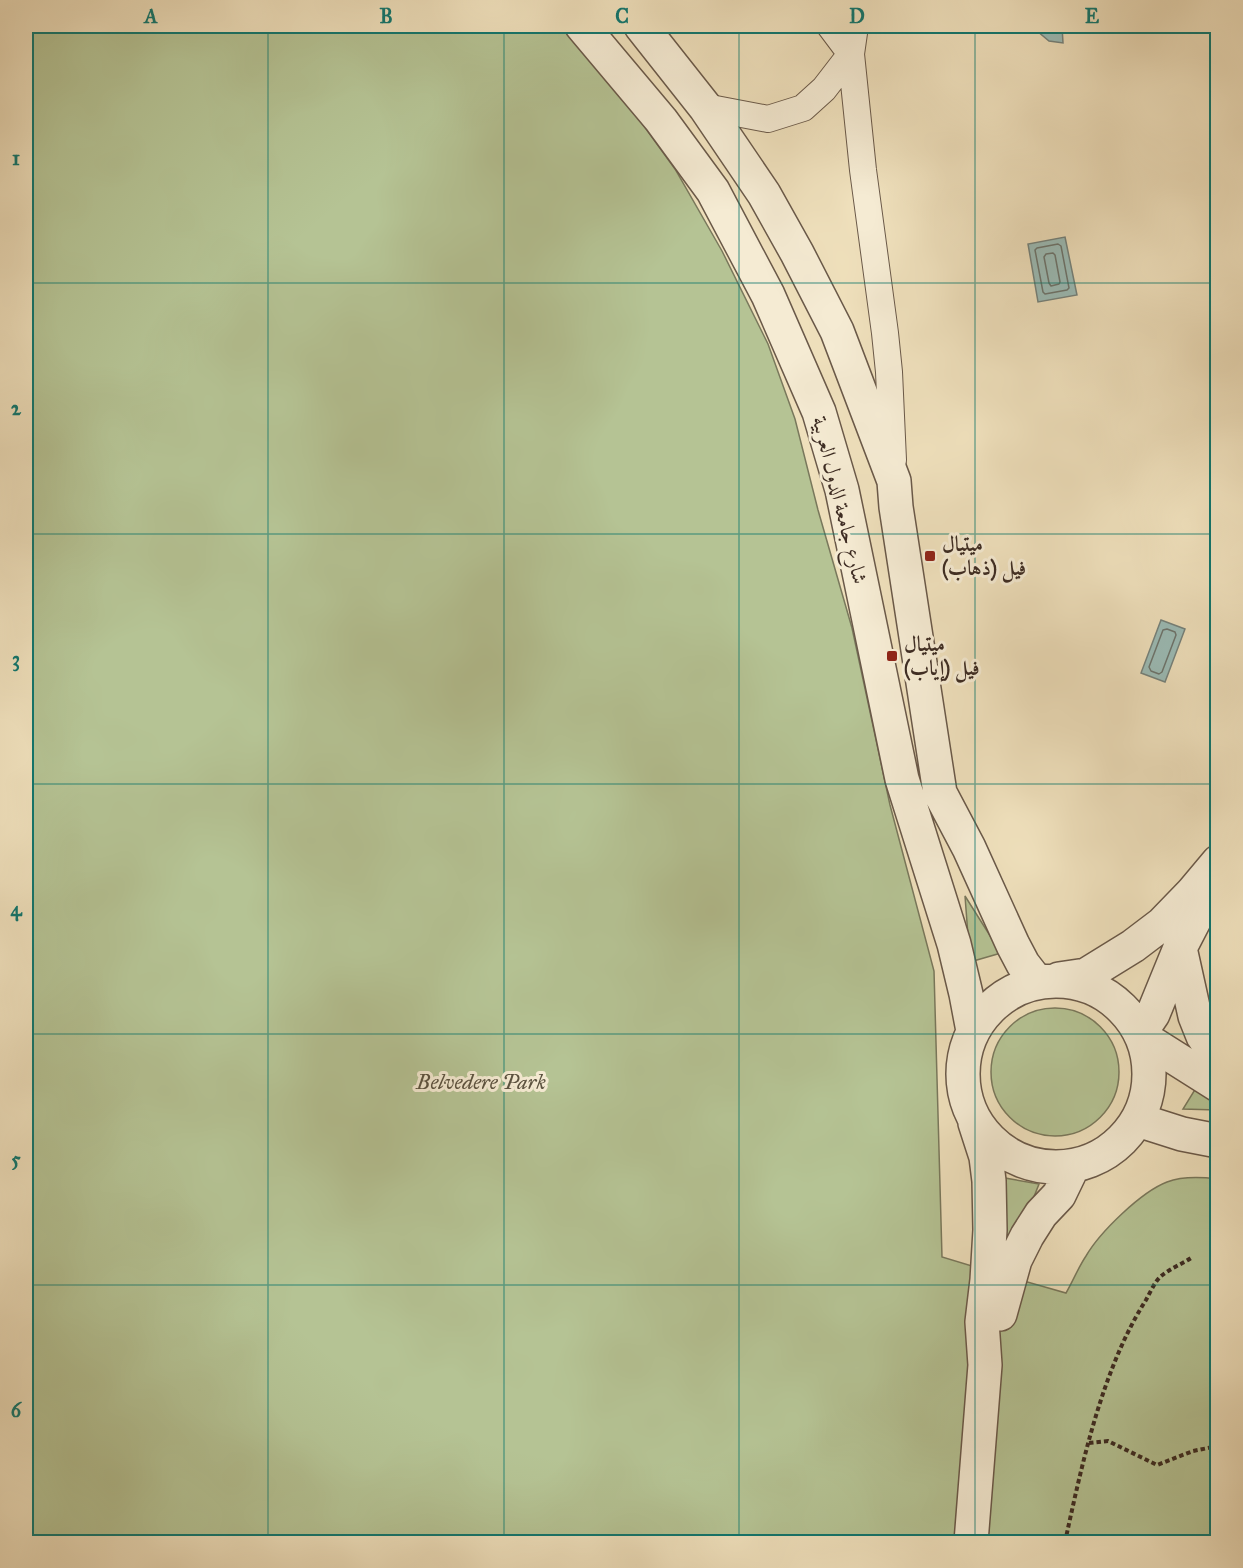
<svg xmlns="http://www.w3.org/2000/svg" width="1243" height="1568" viewBox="0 0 1243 1568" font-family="'IM FELL Great Primer',Amiri,serif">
<rect width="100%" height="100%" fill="#efe0bc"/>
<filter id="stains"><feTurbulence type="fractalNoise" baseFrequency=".00333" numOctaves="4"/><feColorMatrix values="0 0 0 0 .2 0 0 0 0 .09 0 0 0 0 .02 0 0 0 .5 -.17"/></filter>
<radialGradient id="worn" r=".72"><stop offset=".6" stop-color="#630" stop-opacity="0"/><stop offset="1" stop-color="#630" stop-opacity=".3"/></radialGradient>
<path fill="#b5c394" stroke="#79785c" stroke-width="1.5" d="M26,26H560L613,83L675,169L722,251L768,344L795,419L818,510L852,628L890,805L934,971L942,1257L995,1273L999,1177L1039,1184L1003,1275L1066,1293C1073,1281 1078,1268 1086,1256C1100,1232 1141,1192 1167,1182C1183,1176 1201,1177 1217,1179V1542H26Z
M965,896L1001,953L970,962Z
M991 1072a64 64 0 1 1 128 0a64 64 0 1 1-128 0Z
M1199,1083L1217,1096V1110L1183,1109Z"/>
<path fill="#9bbcb7" stroke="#75827c" stroke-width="1.5" d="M1021,26H1062L1063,43L1049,41L1037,31H1022Z
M1065,237L1077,295L1038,302L1028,244Z
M1161,620L1185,629L1165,682L1141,673Z"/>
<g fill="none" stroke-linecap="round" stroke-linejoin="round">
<path stroke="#6c746d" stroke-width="1.5" d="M1058,244L1061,246L1069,288L1067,290L1045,294L1043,292L1035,250L1037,248Z
M1053,253L1055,255L1060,282L1059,284L1051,286L1049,283L1044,257L1046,254Z
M1167,629L1175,632L1176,635L1162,672L1159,674L1151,671L1149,667L1163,630Z"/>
<g stroke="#6a5949" stroke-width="28">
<path id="minor" d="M830,26L851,54
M855,26L851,54L863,170L885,333L889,372L893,460
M705,107L768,119L803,108L824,89L851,54"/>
</g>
<g stroke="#6a5949" stroke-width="36">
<path id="tertiary" d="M582,26L661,120L713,191L768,295L819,412L842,490L902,779L954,944L966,994L973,1031
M641,26L705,107L764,194L797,253L837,331L894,481L896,507L940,793L969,848L1013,945L1023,964L1037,982
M1180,948L1195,1016L1203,1036L1218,1058
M1059,979L1086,975L1133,946L1162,924L1192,893L1218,862
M963 1074a93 93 0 1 1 186 0a93 93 0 1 1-186 0Z
M1140,1033L1153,1014L1180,948L1209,892
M1142,1037L1218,1085
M1138,1120L1182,1134L1218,1141
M1000,1314L1015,1260L1027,1236L1041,1214L1059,1195L1073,1166
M971,1542L985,1365L982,1322L987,1280L990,1230L989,1181L986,1157L975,1123"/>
</g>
<path stroke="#3d2c23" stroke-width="4" stroke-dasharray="4.5 3" stroke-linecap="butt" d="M1089,1443L1108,1441L1157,1465L1193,1451L1218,1446
M1065,1542C1082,1464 1102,1369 1146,1300C1150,1293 1154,1283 1160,1277C1169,1269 1182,1264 1191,1258"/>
<use href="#minor" stroke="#f5ebd3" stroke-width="26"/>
<use href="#tertiary" stroke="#f5ebd3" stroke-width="33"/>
</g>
<path fill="none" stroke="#0f766e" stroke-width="1.5" stroke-opacity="0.55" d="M268,26V1542M504,26V1542M739,26V1542M975,26V1542M26,283H1218M26,534H1218M26,784H1218M26,1034H1218M26,1285H1218"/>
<g fill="#8f2418" stroke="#f5ebd3" stroke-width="2">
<rect x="924" y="550" width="12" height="12" rx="3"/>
<rect x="886" y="650" width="12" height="12" rx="3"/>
</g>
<g text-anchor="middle" stroke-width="6" stroke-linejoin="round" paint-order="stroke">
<g font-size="21" fill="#3d2c23" stroke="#f5ebd3">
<text transform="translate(840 500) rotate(76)" y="7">شارع جامعة الدول العربية</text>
</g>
<g font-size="21" font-weight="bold" fill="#3d2c23" stroke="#f5ebd3" text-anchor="start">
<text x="942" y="551">ميتيال<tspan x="942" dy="24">فيل (ذهاب)</tspan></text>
<text x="904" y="651">ميتيال<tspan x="904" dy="24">فيل (إياب)</tspan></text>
</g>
<g font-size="21" font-style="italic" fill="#5b523f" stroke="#f5ebd3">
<text x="481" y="1089">Belvedere Park</text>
</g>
</g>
<rect width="1243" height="1568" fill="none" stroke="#efe0bc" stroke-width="66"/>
<rect x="33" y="33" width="1177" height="1502" fill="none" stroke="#0f766e" stroke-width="2"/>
<g font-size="20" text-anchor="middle" font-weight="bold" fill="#0f766e">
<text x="151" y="23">A</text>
<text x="386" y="23">B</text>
<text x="622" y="23">C</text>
<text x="857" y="23">D</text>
<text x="1092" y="23">E</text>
<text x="16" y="165">1</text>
<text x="16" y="415">2</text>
<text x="16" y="666">3</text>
<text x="16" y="916">4</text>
<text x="16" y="1166">5</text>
<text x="16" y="1417">6</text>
</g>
<rect width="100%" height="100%" filter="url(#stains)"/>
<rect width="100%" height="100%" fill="url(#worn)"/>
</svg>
